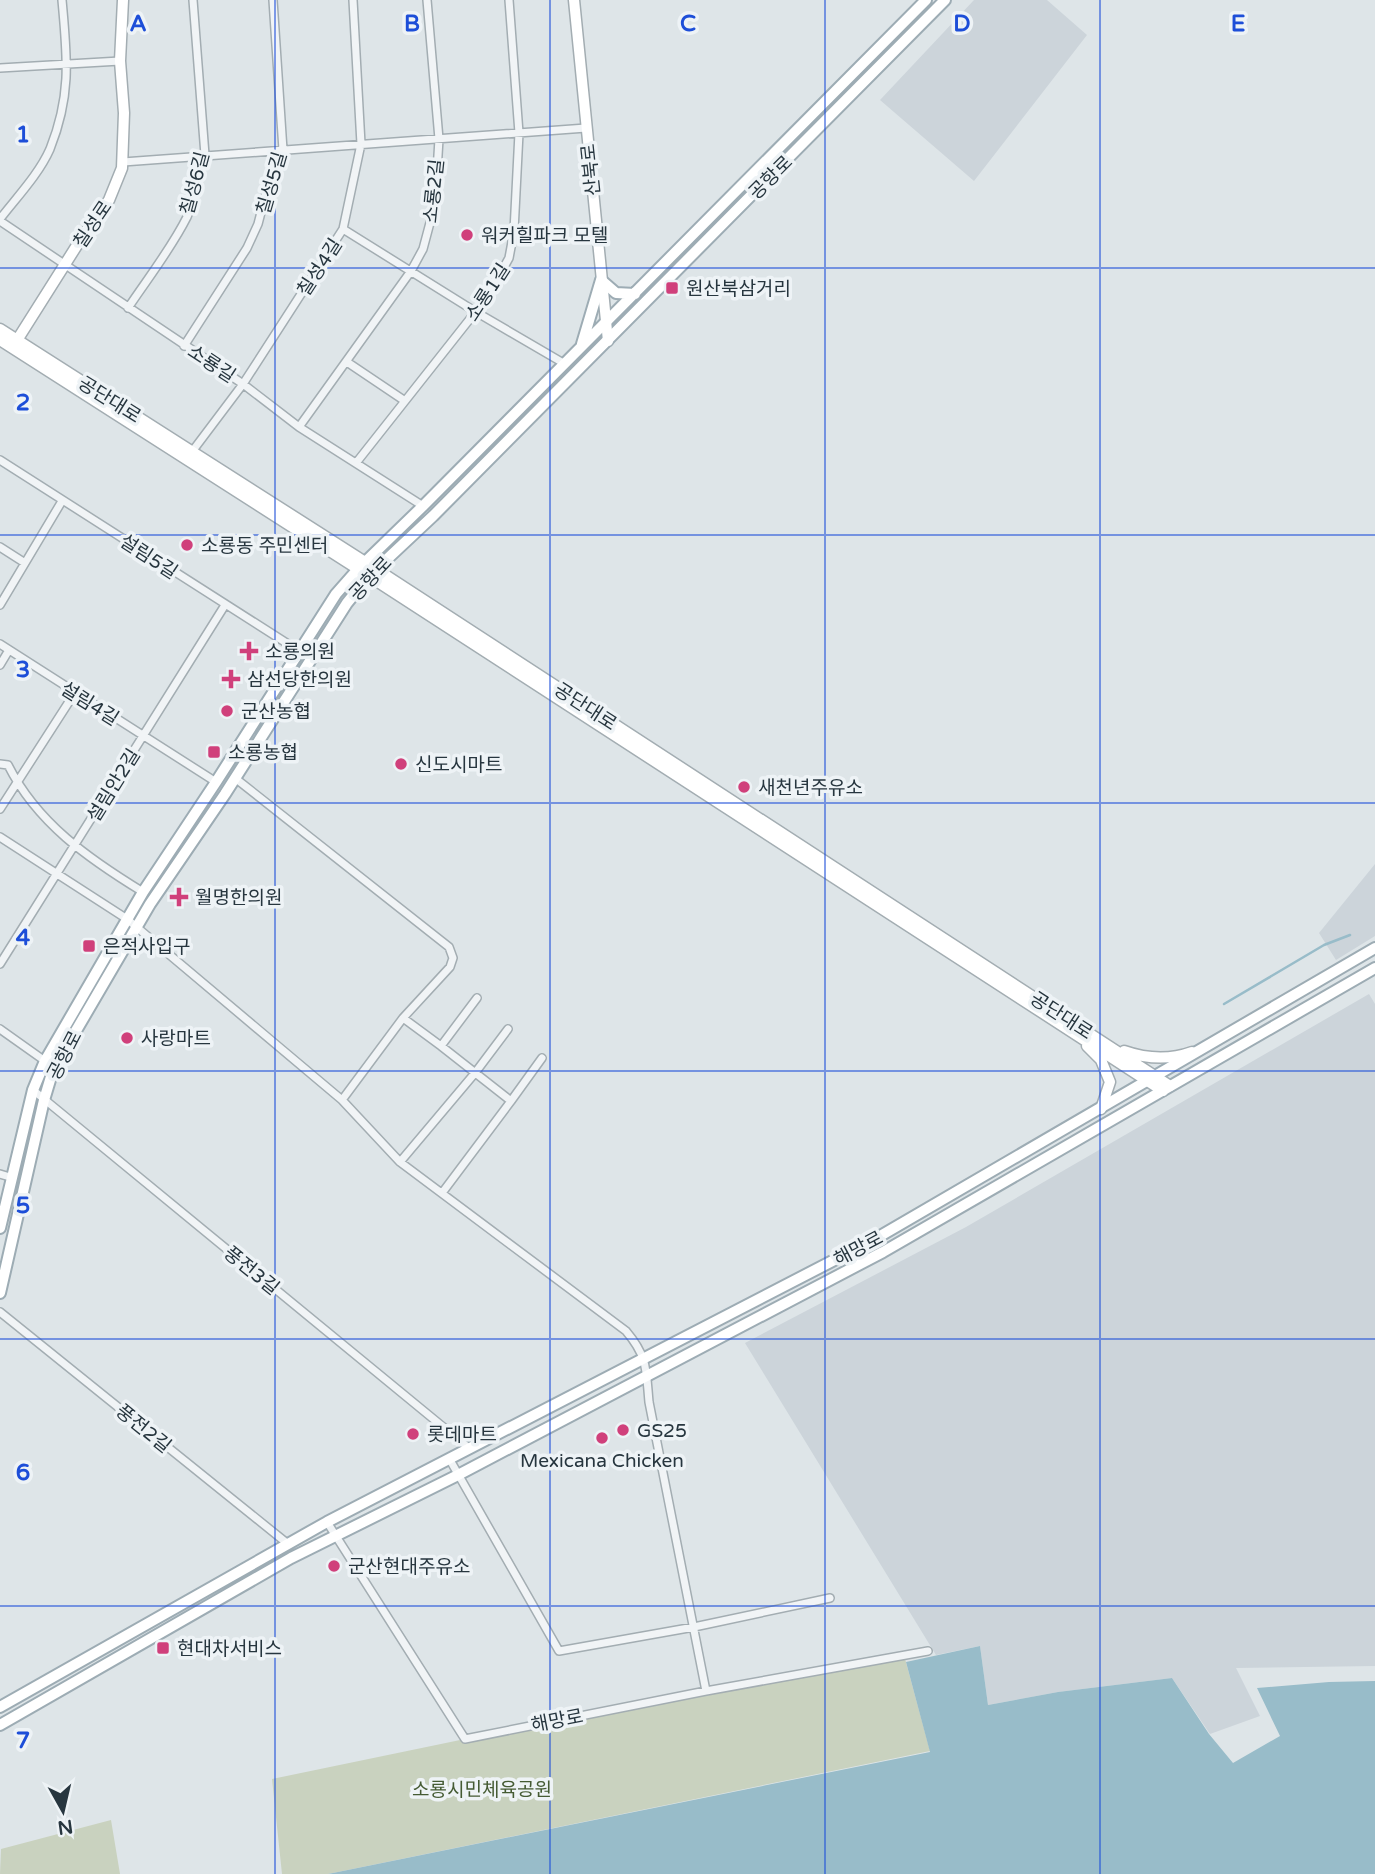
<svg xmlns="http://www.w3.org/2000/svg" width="1375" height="1874" viewBox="0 0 1375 1874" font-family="'Varela Round','Noto Sans KR',sans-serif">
<rect width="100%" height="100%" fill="#dee5e8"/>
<path fill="#ccd4da" d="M974,0H1047L1087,35L974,181L880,100Z
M1375,864V936L1336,960L1319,933Z
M1369,994L1375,1004V1666L1236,1668L1260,1716L1210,1734L1172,1678L1058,1692L988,1705L980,1646L936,1655L745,1343L966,1227Z"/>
<path fill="#c9d2bf" d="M904,1655L930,1751L328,1874H282L272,1779L465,1739Z
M111,1820L120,1874H0L1,1849Z"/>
<path fill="#98bcc9" d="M980,1646L988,1705L1058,1692L1172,1678L1209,1734L1233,1763L1280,1736L1257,1688L1329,1682L1375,1681V1874H328L930,1752L906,1662Z"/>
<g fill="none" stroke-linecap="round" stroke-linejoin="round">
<path stroke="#98bcc9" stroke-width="2.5" d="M1224,1004L1324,945L1350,935"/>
<g stroke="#a3adb2" stroke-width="10">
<path id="street" d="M0,68L120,61
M123,162L586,128
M0,219C17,197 39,174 50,149C72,94 67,56 62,0
M0,221L243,384L299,427L423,506
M343,229L476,312L565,364
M128,308C148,278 171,249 187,217C196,197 196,175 205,155L193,0
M184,346L247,248L258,224L272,170L283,150L273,0
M347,362L405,401
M299,427L411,271L423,249L435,204L439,139L427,0
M191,453L243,384L343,229L361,144L353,0
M0,460L299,651
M356,463L488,296L509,258L514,231L519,133L509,0
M0,547L25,563
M0,605L62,501
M0,644L216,782
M0,665L9,650
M0,764L8,765C37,823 89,859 143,892
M235,778L449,947L453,958L450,967L403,1018L342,1100
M0,809L74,694
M0,837L127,919L342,1100L400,1162L626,1331C648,1357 646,1370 649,1402L706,1691
M0,964L225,605
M403,1018L441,1046L477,998
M0,1029L45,1061
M441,1046L511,1101L542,1058
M33,1090L470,1449
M400,1162L475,1073L508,1029
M0,1174L10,1177
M442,1193L511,1101
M0,1312L288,1544
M450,1460L559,1651L694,1627L830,1598
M327,1522L465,1739L706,1691L928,1651"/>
</g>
<g stroke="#a3adb2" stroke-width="13">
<path id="secondary" d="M574,0L608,341
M0,329L376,569L1170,1086
M0,340L358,569L1163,1091
M14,345L86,231L109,200L122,168L124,113L120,61L123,0
M1087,1046L1101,1060L1110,1082L1101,1109
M1124,1051C1147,1059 1170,1060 1192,1052"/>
</g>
<g stroke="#9dacb4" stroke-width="14">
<path id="primary" d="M601,280L616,293L635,294
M582,344L601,280
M0,1228L33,1090L45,1061L143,892L216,782L336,594L358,569L423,506L926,0
M0,1293L44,1100L53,1070L150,904L225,794L347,603L369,576L433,516L945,0
M0,1707L327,1522L875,1239L1375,948
M0,1725L291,1558L458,1475L883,1252L1375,968"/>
</g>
<use href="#street" stroke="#f1f4f6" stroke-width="7"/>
<use href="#secondary" stroke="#fff" stroke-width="10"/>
<use href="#primary" stroke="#fff" stroke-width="10"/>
</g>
<path fill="none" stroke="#1d4ed8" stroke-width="2" stroke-opacity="0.55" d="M275,0V1874M550,0V1874M825,0V1874M1100,0V1874M0,268H1375M0,535H1375M0,803H1375M0,1071H1375M0,1339H1375M0,1606H1375"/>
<g fill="#d0407b" stroke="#eef3f6" stroke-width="2.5">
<circle cx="467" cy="235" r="7"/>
<rect x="665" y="281" width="14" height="14" rx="3.5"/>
<circle cx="187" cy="545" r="7"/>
<path d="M245.5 640.5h7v7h7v7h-7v7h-7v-7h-7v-7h7z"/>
<path d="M227.5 668.5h7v7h7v7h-7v7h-7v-7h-7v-7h7z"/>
<circle cx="227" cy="711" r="7"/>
<rect x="207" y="745" width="14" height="14" rx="3.5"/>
<circle cx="401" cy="764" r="7"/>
<circle cx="744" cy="787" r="7"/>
<path d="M175.5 886.5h7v7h7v7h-7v7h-7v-7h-7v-7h7z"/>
<rect x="82" y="939" width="14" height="14" rx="3.5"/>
<circle cx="127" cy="1038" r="7"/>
<circle cx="623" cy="1430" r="7"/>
<circle cx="413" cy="1434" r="7"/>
<circle cx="602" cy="1438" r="7"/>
<circle cx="334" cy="1566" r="7"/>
<rect x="156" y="1641" width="14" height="14" rx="3.5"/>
</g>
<g text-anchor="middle" stroke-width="7" stroke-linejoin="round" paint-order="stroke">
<g font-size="19" fill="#27363f" stroke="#eef3f6">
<text transform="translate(590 170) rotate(-96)" y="7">산북로</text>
<text transform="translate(770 177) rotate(-45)" y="7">공항로</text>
<text transform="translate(194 183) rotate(-75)" y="7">칠성6길</text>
<text transform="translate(271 183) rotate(-74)" y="7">칠성5길</text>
<text transform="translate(433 191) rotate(-84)" y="7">소룡2길</text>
<text transform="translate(92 224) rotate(-56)" y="7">칠성로</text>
<text transform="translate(319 267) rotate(-57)" y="7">칠성4길</text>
<text transform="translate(487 292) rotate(-57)" y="7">소룡1길</text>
<text transform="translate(212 363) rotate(33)" y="7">소룡길</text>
<text transform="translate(110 399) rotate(32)" y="7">공단대로</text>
<text transform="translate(149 556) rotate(33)" y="7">설림5길</text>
<text transform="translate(370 578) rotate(-47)" y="7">공항로</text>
<text transform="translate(90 703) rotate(32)" y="7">설림4길</text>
<text transform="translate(586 706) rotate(33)" y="7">공단대로</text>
<text transform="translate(113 785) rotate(-58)" y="7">설림안2길</text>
<text transform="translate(1062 1015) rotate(33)" y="7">공단대로</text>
<text transform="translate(64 1055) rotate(-63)" y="7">공항로</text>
<text transform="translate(858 1248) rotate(-28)" y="7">해망로</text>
<text transform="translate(252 1270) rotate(39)" y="7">풍전3길</text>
<text transform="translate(144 1428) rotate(39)" y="7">풍전2길</text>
<text transform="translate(557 1720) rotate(-11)" y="7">해망로</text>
</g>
<g font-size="19" fill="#27363f" stroke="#eef3f6" text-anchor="start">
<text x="481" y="242">워커힐파크 모텔</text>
<text x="686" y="295">원산북삼거리</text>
<text x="201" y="552">소룡동 주민센터</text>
<text x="265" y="658">소룡의원</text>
<text x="247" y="686">삼선당한의원</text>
<text x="241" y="718">군산농협</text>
<text x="228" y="759">소룡농협</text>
<text x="415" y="771">신도시마트</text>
<text x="758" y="794">새천년주유소</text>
<text x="195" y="904">월명한의원</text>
<text x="103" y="953">은적사입구</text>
<text x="141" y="1045">사랑마트</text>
<text x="637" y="1437">GS25</text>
<text x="427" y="1441">롯데마트</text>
<text x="602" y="1467" text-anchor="middle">Mexicana Chicken</text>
<text x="348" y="1573">군산현대주유소</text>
<text x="177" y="1655">현대차서비스</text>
</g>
<g font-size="19" fill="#455b34" stroke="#eef3f6">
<text x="482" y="1796">소룡시민체육공원</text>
</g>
</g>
<g font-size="23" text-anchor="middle" font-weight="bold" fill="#1d4ed8" stroke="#eef3f6" stroke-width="7" stroke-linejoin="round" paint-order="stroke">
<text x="138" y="31">A</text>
<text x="412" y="31">B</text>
<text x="688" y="31">C</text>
<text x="962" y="31">D</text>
<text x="1238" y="31">E</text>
<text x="23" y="142">1</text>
<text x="23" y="410">2</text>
<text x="23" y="677">3</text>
<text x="23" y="945">4</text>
<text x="23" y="1213">5</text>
<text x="23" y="1480">6</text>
<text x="23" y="1748">7</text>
</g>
<g transform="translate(63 1811) rotate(172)" stroke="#eef3f6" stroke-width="5" paint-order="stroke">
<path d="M0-5L12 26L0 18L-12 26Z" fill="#27363f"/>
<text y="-10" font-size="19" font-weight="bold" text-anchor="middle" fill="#27363f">N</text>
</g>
</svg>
